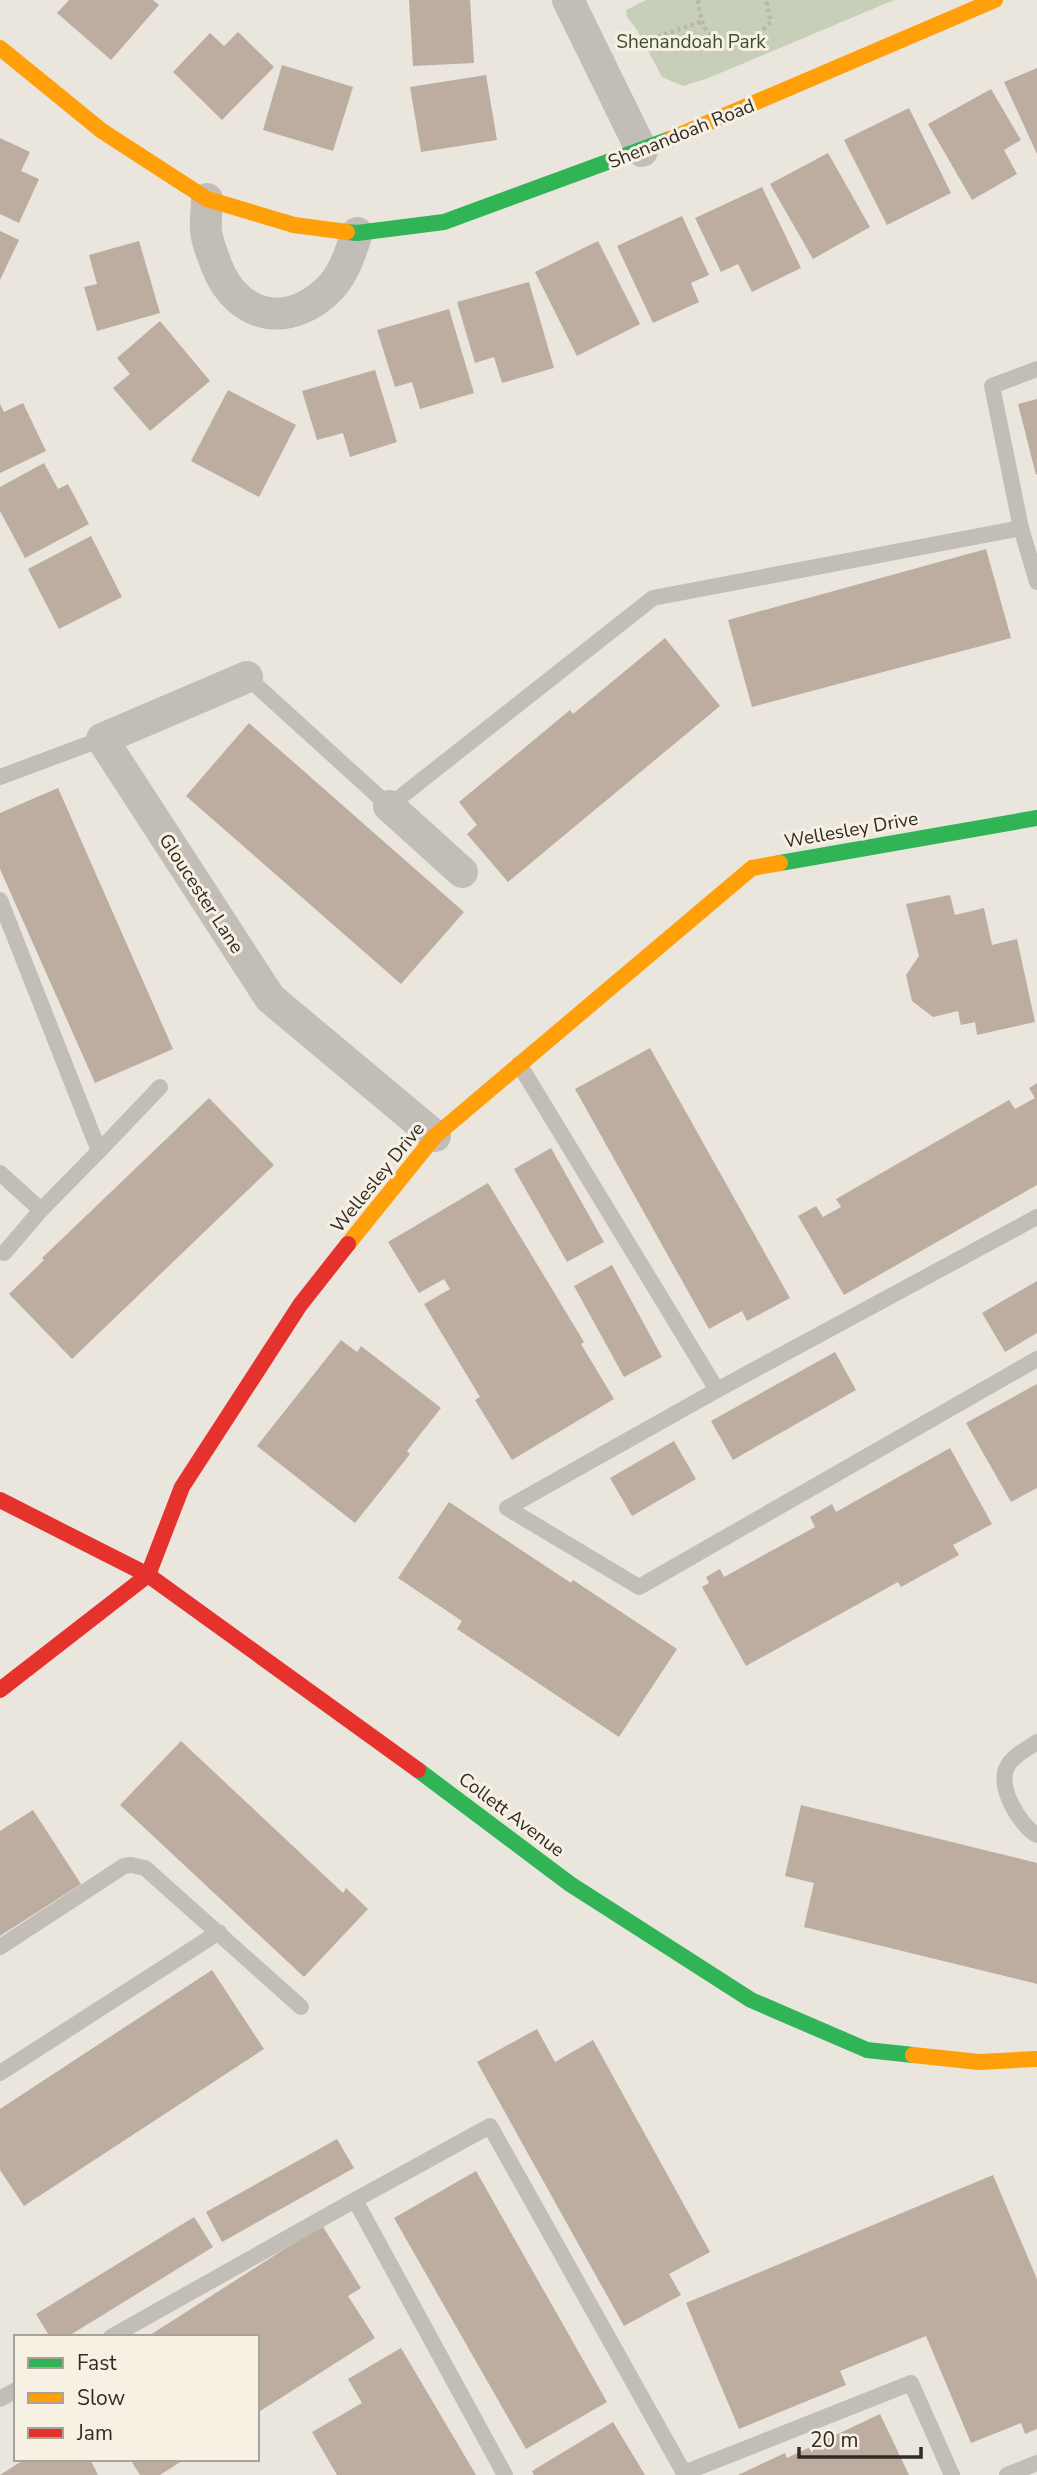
<svg xmlns="http://www.w3.org/2000/svg" width="1037" height="2475" viewBox="0 0 1037 2475" font-family="'Nunito Sans',sans-serif">
<rect width="100%" height="100%" fill="#eae6dd"/>
<path fill="#c7cfb8" d="M646,0H894L706,79L683,86L662,77L637,30L627,17L626,10Z"/>
<path fill="#bcada0" d="M69,0H153L159,5L111,60L57,13Z
M409,0H470L474,63L413,66Z
M238,32L274,67L222,120L173,72L210,33L224,46Z
M282,65L353,87L333,151L263,130Z
M1037,68V154L1004,82Z
M486,75L497,140L421,152L410,87Z
M991,89L1021,140L1004,150L1017,174L972,200L928,124Z
M909,108L951,193L887,225L844,140Z
M0,138L30,152L21,171L39,179L19,223L0,214Z
M828,153L870,227L813,259L770,184Z
M762,187L801,268L752,292L738,264L721,272L695,218Z
M682,216L709,275L691,283L699,302L653,323L617,246Z
M0,231L19,240L0,280Z
M139,241L160,313L97,331L84,287L97,284L89,255Z
M598,241L640,324L577,356L535,272Z
M529,282L554,368L502,383L494,357L475,363L457,302Z
M449,309L474,393L420,409L412,382L395,387L377,330Z
M160,321L210,381L150,431L113,388L130,374L117,358Z
M375,370L397,442L350,457L343,433L317,440L302,391Z
M228,390L296,425L259,497L191,461Z
M1037,399V474L1036,475L1018,404Z
M23,403L46,451L0,473V404L4,412Z
M44,463L58,489L68,484L89,524L25,558L0,511V487Z
M91,536L122,597L59,629L28,569Z
M986,549L1011,638L752,707L728,620Z
M665,638L720,706L508,882L467,834L477,825L459,802L570,710L573,714Z
M249,723L464,912L401,984L186,796Z
M58,788L173,1049L95,1083L0,869V813Z
M950,895L955,915L984,908L992,945L1017,939L1035,1022L977,1035L975,1022L961,1025L958,1011L933,1017L912,1001L906,975L919,956L906,904Z
M650,1048L790,1298L747,1321L742,1311L709,1329L575,1089Z
M1037,1083V1185L844,1295L798,1216L816,1206L823,1217L841,1207L836,1199L1009,1100L1015,1109L1035,1098L1029,1088Z
M209,1098L274,1165L72,1359L9,1294L44,1260L42,1258Z
M551,1148L604,1242L567,1262L514,1169Z
M488,1183L584,1342L581,1344L614,1399L512,1460L475,1400L480,1397L424,1304L450,1289L444,1279L419,1293L388,1242Z
M612,1265L662,1357L624,1377L574,1286Z
M1037,1281V1333L1005,1352L982,1313Z
M341,1340L357,1352L361,1346L441,1408L407,1451L410,1454L355,1523L257,1446Z
M835,1352L856,1390L733,1460L711,1421Z
M1037,1384V1488L1011,1502L966,1423Z
M674,1441L696,1479L632,1516L610,1478Z
M950,1448L992,1524L953,1545L959,1555L901,1587L898,1582L746,1666L702,1587L709,1583L706,1577L720,1569L724,1577L815,1527L810,1517L832,1504L836,1512Z
M449,1502L571,1583L573,1580L677,1649L619,1737L457,1629L462,1621L398,1578Z
M181,1741L343,1893L346,1888L368,1909L304,1977L120,1805Z
M801,1805L1037,1863V1984L804,1927L814,1883L785,1876Z
M33,1810L81,1884L0,1936V1831Z
M212,1970L264,2049L24,2206L0,2170V2109Z
M537,2029L555,2062L593,2040L710,2252L669,2274L681,2295L624,2326L477,2062Z
M337,2139L354,2168L222,2242L206,2212Z
M476,2171L607,2402L526,2449L394,2218Z
M993,2175L1037,2279V2429L1025,2434L1021,2423L971,2443L926,2336L840,2371L846,2385L739,2429L686,2303Z
M194,2217L213,2247L67,2337H50L36,2314Z
M322,2225L361,2288L348,2296L375,2338L257,2413V2337H147Z
M401,2348L476,2475H337L312,2432L362,2403L348,2379Z
M880,2414L909,2475H738L785,2453L787,2458Z
M613,2422L645,2475H534L532,2471Z
M25,2459H90L98,2475H0Z
M130,2459H185L160,2475H140Z"/>
<g fill="none" stroke-linecap="round" stroke-linejoin="round">
<path stroke="#bbb6af" stroke-width="4.5" stroke-dasharray="3.5 3.5" stroke-linecap="butt" d="M698,0C702,36 711,43 747,44L771,22L766,0
M631,46L700,22"/>
<path stroke="#c2beb7" stroke-width="16" d="M1021,528L1037,582
M247,677L389,806L653,598L1021,528L992,386L1037,369
M0,777L102,739
M0,900L99,1151L41,1210L4,1253
M519,1064L717,1390L1037,1217
M99,1151L160,1087
M0,1173L41,1210
M717,1390L507,1508L639,1587L1037,1359
M1037,1742C1027,1749 1012,1756 1007,1767C997,1787 1020,1826 1037,1835
M0,1947L124,1866L131,1865L145,1868L301,2007
M0,2073L219,1932
M355,2200L490,2126L684,2473L911,2383L952,2475
M111,2337L355,2200L505,2475
M0,2399L16,2390
M1007,2475L1037,2463"/>
<path stroke="#c2beb7" stroke-width="32" d="M568,0L642,151
M207,199C207,209 205,220 206,231C207,243 213,255 217,267C239,321 292,329 332,286C345,271 351,251 357,233
M247,677L102,739L270,998L435,1136
M389,806L462,872"/>
<path stroke="#30b455" stroke-width="16" d="M347,232L357,233L444,222L670,139
M780,863L1037,818
M418,1770L570,1884L751,2000L867,2050L913,2055"/>
<path stroke="#ff9f0a" stroke-width="16" d="M0,48L102,131L207,199L294,225L347,232
M670,139L995,0
M348,1244L435,1136L752,868L780,863
M913,2055L979,2062L1037,2059"/>
<path stroke="#e5322d" stroke-width="16" d="M0,1500L148,1575L418,1770
M0,1690L148,1575L182,1487L300,1305L348,1244"/>
</g>
<g text-anchor="middle" stroke-width="6" stroke-linejoin="round" paint-order="stroke">
<g font-size="19" fill="#3c4e2c" stroke="#f7f1e4">
<text x="691" y="48">Shenandoah Park</text>
</g>
<g font-size="19" fill="#322c26" stroke="#f7f1e4">
<text transform="translate(681 133) rotate(-22)" y="7">Shenandoah Road</text>
<text transform="translate(851 829) rotate(-10)" y="7">Wellesley Drive</text>
<text transform="translate(202 893) rotate(57)" y="7">Gloucester Lane</text>
<text transform="translate(377 1177) rotate(-51)" y="7">Wellesley Drive</text>
<text transform="translate(512 1814) rotate(37)" y="7">Collett Avenue</text>
</g>
</g>
<rect x="14" y="2335" width="245" height="126" fill="#f7f1e4" stroke="#a8a298" stroke-width="2"/>
<rect x="28" y="2358" width="35" height="10" fill="#30b455" stroke="#a8a298" stroke-width="2"/>
<text x="77" y="2370" font-size="21" fill="#322c26">Fast</text>
<rect x="28" y="2393" width="35" height="10" fill="#ff9f0a" stroke="#a8a298" stroke-width="2"/>
<text x="77" y="2405" font-size="21" fill="#322c26">Slow</text>
<rect x="28" y="2428" width="35" height="10" fill="#e5322d" stroke="#a8a298" stroke-width="2"/>
<text x="77" y="2440" font-size="21" fill="#322c26">Jam</text>
<path d="M799 2447v10h122v-10" fill="none" stroke="#322c26" stroke-width="3.5"/>
<text x="810" y="2447" font-size="21" fill="#322c26" stroke="#f7f1e4" stroke-width="5" paint-order="stroke">20 m</text>
</svg>
